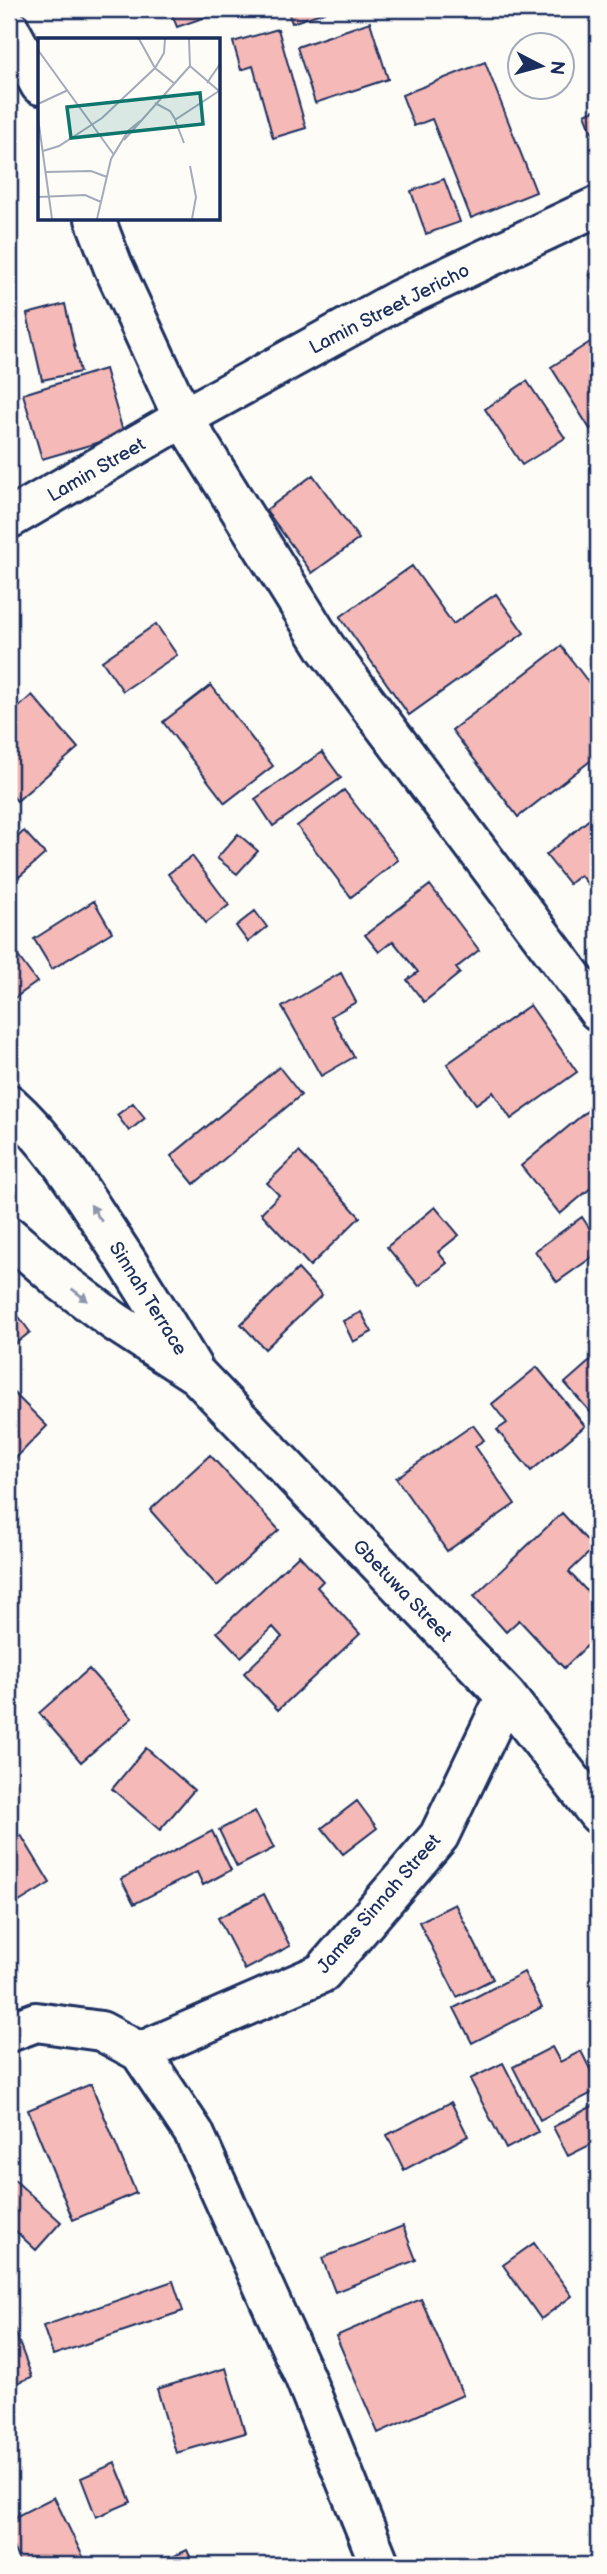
<svg xmlns="http://www.w3.org/2000/svg" width="607" height="2574" viewBox="0 0 607 2574" font-family="'Balsamiq Sans',sans-serif">
<rect width="100%" height="100%" fill="#fdfcf7"/>
<filter id="ink" filterUnits="userSpaceOnUse"><feTurbulence type="fractalNoise" baseFrequency=".0143" numOctaves="2"/><feDisplacementMap in="SourceGraphic" scale="14" xChannelSelector="R" yChannelSelector="G"/><feConvolveMatrix kernelMatrix="1 2 1 2 8 2 1 2 1" color-interpolation-filters="sRGB"/></filter>
<g filter="url(#ink)">
<path fill="#f5b9b7" stroke="#1b2f5e" stroke-width="2" d="M170,9H228L177,27Z
M287,9H333L292,23Z
M517,9H550L520,18Z
M370,22L388,79L315,103L297,47Z
M278,29L306,128L273,138L253,66L241,70L233,42Z
M485,62L536,192L471,218L432,119L414,126L402,95Z
M598,108V147L585,114Z
M444,179L460,222L426,234L411,191Z
M598,269V288L590,275Z
M65,304L80,372L42,380L27,314Z
M598,337V424L590,429L551,367Z
M105,369L124,435L42,459L23,394Z
M527,381L565,438L522,465L485,409Z
M313,475L359,539L312,573L266,510Z
M412,566L453,624L496,594L524,633L409,715L340,617Z
M156,624L177,655L123,691L102,661Z
M561,646L598,695V755L518,817L452,730Z
M211,685L273,766L225,803L163,722Z
M32,695L78,748L17,801L9,792V716Z
M322,752L341,778L273,826L255,799Z
M344,790L398,860L351,897L297,826Z
M598,812V896L580,875L569,884L546,855Z
M24,831L45,854L19,877L9,866V845Z
M238,834L258,851L237,874L217,858Z
M192,856L229,905L206,923L168,874Z
M430,885L479,950L456,968L460,973L424,1002L407,980L418,972L393,941L379,952L365,935Z
M94,901L112,932L52,969L34,939Z
M255,911L267,927L248,942L236,926Z
M9,944L37,982L9,1002Z
M341,973L356,1002L331,1016L354,1057L321,1076L282,1007Z
M530,1005L577,1072L511,1119L493,1092L476,1104L447,1064Z
M279,1067L301,1095L194,1184L171,1156Z
M598,1102V1182L560,1214L521,1166Z
M133,1103L145,1118L129,1131L117,1115Z
M299,1152L360,1217L310,1266L261,1213L279,1195L267,1183Z
M435,1207L459,1235L438,1252L447,1263L419,1286L387,1247Z
M582,1217L598,1241V1253L557,1282L535,1251Z
M298,1269L322,1295L265,1349L241,1324Z
M9,1303L30,1332L9,1349Z
M361,1312L372,1332L353,1342L343,1321Z
M598,1354V1421L565,1383Z
M537,1367L585,1426L531,1471L497,1430L507,1423L492,1404Z
M9,1388L47,1426L12,1462L9,1459Z
M473,1425L484,1440L475,1446L515,1504L447,1551L396,1478Z
M210,1455L279,1530L217,1586L150,1510Z
M598,1499V1518L589,1505Z
M562,1513L594,1548L569,1572L598,1603V1635L564,1668L519,1620L506,1632L474,1596Z
M299,1555L323,1581L317,1587L360,1634L278,1710L244,1673L282,1637L273,1627L241,1657L217,1632Z
M89,1669L132,1718L81,1762L39,1713Z
M146,1748L194,1790L160,1830L112,1789Z
M357,1801L377,1828L343,1854L322,1828Z
M255,1811L274,1848L237,1867L219,1830Z
M212,1831L231,1870L203,1885L197,1872L134,1904L121,1879Z
M21,1835L50,1883L9,1908V1843Z
M264,1894L290,1946L245,1970L218,1918Z
M455,1904L493,1979L457,1997L419,1922Z
M524,1972L542,2007L472,2043L454,2008Z
M552,2047L560,2062L581,2051L598,2085V2090L540,2120L513,2067Z
M503,2063L538,2132L506,2149L470,2079Z
M91,2084L136,2193L73,2220L28,2110Z
M451,2102L468,2136L404,2170L387,2135Z
M598,2103V2141L568,2156L553,2127Z
M9,2175L61,2222L36,2250L9,2225Z
M403,2226L416,2260L335,2292L322,2258Z
M534,2243L572,2296L541,2319L503,2265Z
M173,2281L183,2311L53,2355L43,2326Z
M421,2299L463,2395L378,2433L336,2336Z
M10,2318L32,2377L9,2386V2319Z
M226,2368L245,2433L176,2453L157,2389Z
M115,2463L131,2502L96,2517L81,2478Z
M54,2497L87,2565H21L9,2539V2520Z
M187,2550L194,2565H155Z"/>
<g fill="none" stroke-linecap="round" stroke-linejoin="round">
<g stroke="#1b2f5e" stroke-width="44">
<path id="minor" d="M9,28L40,85
M95,219L113,266L183,418L326,648L598,1011
M9,519L183,418L398,300L598,206
M9,1104C46,1137 74,1180 101,1222C133,1270 163,1318 192,1367
M9,1236L62,1282L114,1321L197,1375L506,1696L598,1814
M9,2032L36,2022L101,2031L140,2052L194,2133L304,2376L380,2565
M140,2052L322,1973L439,1836L506,1696"/>
</g>
<use href="#minor" stroke="#fdfcf7" stroke-width="38"/>
</g>
<defs><path id="oneway-solid" d="M-6-.8H1V-3.2L6.5 0L1 3.2V.8H-6Z" transform="scale(1.75)"/></defs>
<g fill="#8c96aa">
<use href="#oneway-solid" transform="translate(96 1213) rotate(-123)"/>
<use href="#oneway-solid" transform="translate(80 1295) rotate(37)"/>
</g>
</g>
<g text-anchor="middle" stroke-width="6" stroke-linejoin="round" paint-order="stroke">
<g font-size="19" fill="#1b2f5e" stroke="#fdfcf7">
<text transform="translate(389 308) rotate(-27)" y="7">Lamin Street Jericho</text>
<text transform="translate(96 469) rotate(-30)" y="7">Lamin Street</text>
<text transform="translate(149 1298) rotate(58)" y="7">Sinnah Terrace</text>
<text transform="translate(403 1590) rotate(46)" y="7">Gbetuwa Street</text>
<text transform="translate(378 1903) rotate(-49)" y="7">James Sinnah Street</text>
</g>
</g>
<g transform="translate(38 38)">
<rect width="182" height="182" fill="#fdfcf7"/>
<path fill="none" stroke="#a3aaba" stroke-width="2" d="M101,1L117,30L137,46M151,1L152,28M0,12L76,117M152,28L181,53M169,45L182,26M117,65L132,73L137,81M0,66L30,52M0,80L14,181M86,102L152,28M146,105L137,82L181,53M5,113L21,108L64,80L117,30L126,15L127,1M152,128L158,159L154,181M8,134L53,133L69,139M0,159L47,157L63,164M59,181L73,121L90,93L102,83"/>
<path fill="#0f766e" fill-opacity="0.15" stroke="#0f766e" stroke-width="3.5" d="M162,55L165,86L33,100L29,69Z"/>
<rect width="182" height="182" fill="none" stroke="#1b2f5e" stroke-width="3.5"/>
</g>
<rect width="607" height="2574" fill="none" stroke="#fdfcf7" stroke-width="35"/>
<rect x="18" y="18" width="572" height="2539" fill="none" stroke="#1b2f5e" stroke-width="2.5" filter="url(#ink)"/>
<g transform="translate(541 66) rotate(96)"><circle r="33" fill="#fdfcf7" stroke="#a3aaba" stroke-width="2"/>
<path d="M0-5L12 26L0 18L-12 26Z" fill="#1b2f5e"/>
<text y="-10" font-size="19" font-weight="bold" text-anchor="middle" fill="#1b2f5e">N</text>
</g>
</svg>
